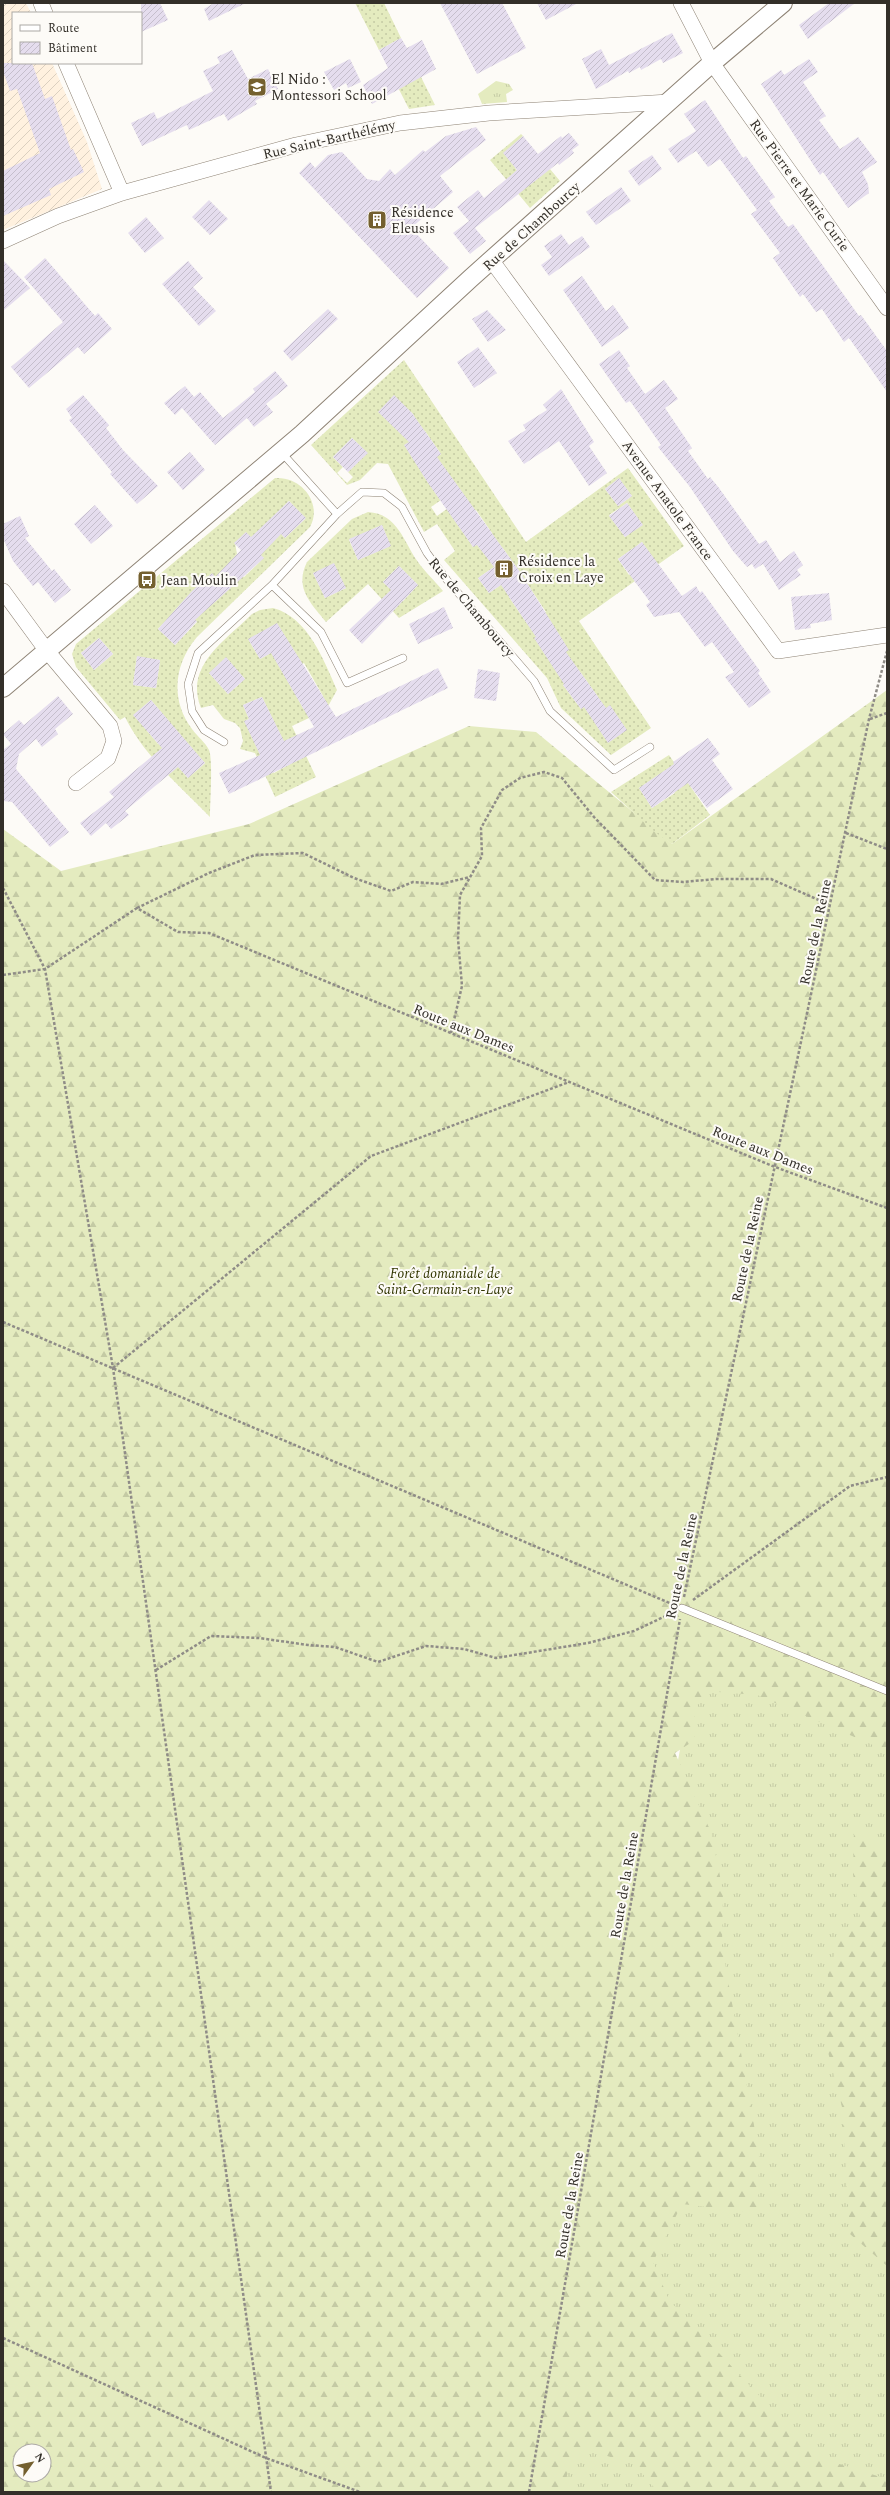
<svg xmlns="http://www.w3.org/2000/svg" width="890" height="2495" viewBox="0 0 890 2495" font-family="Spectral,serif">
<defs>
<pattern id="industrial-furrows" width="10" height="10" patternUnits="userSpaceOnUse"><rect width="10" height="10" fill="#fff1df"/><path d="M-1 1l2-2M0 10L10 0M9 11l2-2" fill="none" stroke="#dbcfbf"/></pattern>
<pattern id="grass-tufts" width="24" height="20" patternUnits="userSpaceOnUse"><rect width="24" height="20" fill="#e4ebbf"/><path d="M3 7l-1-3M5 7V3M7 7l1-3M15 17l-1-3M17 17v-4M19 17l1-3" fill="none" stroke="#c4caa4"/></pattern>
<pattern id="forest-firs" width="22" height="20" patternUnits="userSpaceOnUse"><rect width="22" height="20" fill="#e4ebbf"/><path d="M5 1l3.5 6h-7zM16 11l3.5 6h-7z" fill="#c4caa4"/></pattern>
<pattern id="garden-dots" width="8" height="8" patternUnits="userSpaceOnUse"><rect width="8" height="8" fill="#e4ebbf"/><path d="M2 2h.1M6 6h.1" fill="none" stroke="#c4caa4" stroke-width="1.8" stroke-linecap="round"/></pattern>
<pattern id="building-hatch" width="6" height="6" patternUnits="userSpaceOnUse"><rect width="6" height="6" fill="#e5ddee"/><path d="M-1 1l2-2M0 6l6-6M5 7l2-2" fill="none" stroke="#c5becc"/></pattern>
</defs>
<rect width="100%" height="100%" fill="#fdfbf7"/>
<path fill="url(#industrial-furrows)" d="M3,3H26L31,13H13V63H52L87,142L102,189L3,230Z"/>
<path fill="url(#grass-tufts)" d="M496,81L509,84L513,90L506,94L507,102L482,104L478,94Z
M700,1642L887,1721V2492H542Z"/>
<path fill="url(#forest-firs)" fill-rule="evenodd" d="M887,690V1751L757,1695L706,1691L695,1709V1740L675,1753L711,1832L723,1891L722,1947L759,2153L758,2213L682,2204L653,2262L669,2300L817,2457L887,2479V2492H658L634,2464L577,2447L561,2492H3V829L61,871L249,824L469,726L536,732L672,844ZM20,2451H44V2475H20Z
M854,1828L887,1851V2266L850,2234L842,2107L825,2040L828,1973L840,1938L861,1924L853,1874Z"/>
<path fill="url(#garden-dots)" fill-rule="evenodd" d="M355,3H384L401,38L379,50Z
M409,53L435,105L409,109L388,68Z
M521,134L523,136L517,142L515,168L527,182L550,169L560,181L530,208L490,160Z
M404,360L526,542L628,468L684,546L579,621L651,728L611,755L561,708L547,678L444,560L455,551L437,524L424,532L388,464L377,463L360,480L347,485L311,445ZM394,396L414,415L399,431ZM425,431L441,454L420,468ZM352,438L367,453L348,472L353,477L347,483L337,473L343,467L333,457ZM619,479L632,496L618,506L605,489ZM465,496L437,516L431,507L441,500ZM627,503L642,524L625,537L609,515ZM476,510L492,533L473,547L457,523ZM642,542L653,559L629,575L618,559ZM502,547L520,572L489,593L478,578L494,567L487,557ZM528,585L546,612L528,625L509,597ZM581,673L598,697L581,709L563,685Z
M275,478C301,476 323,503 310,527L197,637C174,664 170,700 192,729C197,736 206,743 209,750C213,758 210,806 210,817C180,786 145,757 125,717L120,720L76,667L72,654L76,644ZM289,501L305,519L285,538L269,521ZM235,543L264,558L244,577L230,563L237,554ZM212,574L227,590L193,591ZM179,606L197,622L175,645L158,629ZM99,638L113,654L94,670L81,653ZM137,657L160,660L156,688L133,685ZM151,700L175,729L158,744L134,715ZM186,742L205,763L188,778L169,756Z
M368,512C398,514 403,541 418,562C425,572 435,581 443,591L399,618L368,584L326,622C311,603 294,588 307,562L352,519ZM382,525L390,546L358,560L349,540ZM399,566L418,585L403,601L383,582ZM313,573L346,588L325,598Z
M273,608C308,617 324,661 337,690L326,710L292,726L316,777L275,797L255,753L240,749L243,741L240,728L235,723L224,719L213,705L201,708C184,666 225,641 252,614L260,610ZM248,639L288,643L260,659ZM226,658L245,679L228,694L209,673ZM304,663L323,696L303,708L284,674ZM262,697L276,726L245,721L249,719L243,705ZM263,753L299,759L274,773Z
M669,755L710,815L672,844L655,832L611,792ZM662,773L675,793L652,808L639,788Z"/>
<path fill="url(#building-hatch)" d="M141,3H160L168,20L141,32Z
M214,3H246L209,21L204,9Z
M440,3H502L526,48L477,74Z
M537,3H578L546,20Z
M829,3H855L808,39L799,25Z
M672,33L683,53L663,63L661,59L641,70L640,67L629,73L628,71L596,89L582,59L601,49L609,65Z
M401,38L407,48L422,40L436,69L372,104L363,85L388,68L379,50Z
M232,50L248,79L268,69L278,89L255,101L257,104L228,121L224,114L189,130L187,125L142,146L131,123L154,112L157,119L213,91L203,71L220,63L217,57Z
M350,59L361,82L348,88L346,83L334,90L324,72Z
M809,59L818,72L803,82L826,116L819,120L840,149L858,137L877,162L862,172L868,184L869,193L848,208L823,172L820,175L761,84L781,70L784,75Z
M3,63H32L45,99L52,96L71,150L73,149L84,172L49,189L51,195L3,216V171L40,153L17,89L10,91L3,71Z
M705,100L743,158L746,156L775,197L769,201L788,227L793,224L859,316L861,315L887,351V392L849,338L844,342L822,309L816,312L803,294L800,297L773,258L780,253L751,214L757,210L720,159L708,167L696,151L678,163L668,149L696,131L684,114Z
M476,127L486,140L440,176L453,192L411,228L449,268L417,298L299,173L310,162L315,168L328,155L342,152L367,179L379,181L390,169L395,175L423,150L425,152L446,136Z
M569,133L579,145L572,150L574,153L559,165L558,163L475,228L457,207L478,190L484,198L517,170L503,153L523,136L538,154L561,136L562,138Z
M652,155L662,169L639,186L628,171Z
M621,187L631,201L596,225L586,212Z
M209,200L228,219L210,235L192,217Z
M146,217L164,238L145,253L128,233Z
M469,221L486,241L470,254L453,233Z
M561,234L569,245L582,236L590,247L549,276L541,265L552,257L544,246Z
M45,258L95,316L98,313L112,329L84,354L78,347L29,388L11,367L63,322L24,277Z
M3,260L30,288L3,311Z
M188,261L203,278L193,287L216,311L199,326L162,284Z
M582,276L606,311L613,305L629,328L602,347L563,290Z
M328,309L338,319L292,361L283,351Z
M487,310L506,330L488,342L472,319Z
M478,347L497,373L474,388L457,362Z
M619,350L630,366L627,368L645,394L664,380L678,399L665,408L692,448L688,451L708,479L710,477L719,488L759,544L766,540L780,562L794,551L803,565L797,570L801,575L779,590L763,564L755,569L752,564L747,567L733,551L690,487L658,447L661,445L630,401L626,403L599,364Z
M275,371L288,386L266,404L273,412L254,427L247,418L215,445L182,408L175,415L164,403L185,386L194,397L200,392L223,418L255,392L253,389Z
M561,389L594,442L589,446L607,473L589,486L559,441L524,464L508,441L526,430L523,425L547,410L543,405Z
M83,395L109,425L106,428L123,450L158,486L137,504L110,474L112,472L69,420L72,418L66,409Z
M394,395L412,413L441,454L437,457L520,572L569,650L566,652L606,708L610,705L627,730L608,743L584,707L581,709L563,685L564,684L534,638L536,637L501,585L489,593L478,578L494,567L477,545L473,547L428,483L404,445L409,442L378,412Z
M352,438L368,453L348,472L333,457Z
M190,452L205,470L183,490L167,472Z
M619,478L632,496L618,506L605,489Z
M289,501L306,518L285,538L281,534L261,555L264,558L195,620L197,621L175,645L158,629L192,591L212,573L215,577L241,550L234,543L246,532L251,537Z
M627,503L643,525L625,537L609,516Z
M95,505L113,526L91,544L74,524Z
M20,516L29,536L25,538L52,571L54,569L71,590L55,603L38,582L33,586L13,561L3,538V524Z
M382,525L391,546L358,560L349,539Z
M642,542L682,596L696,586L700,593L702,591L760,671L758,673L771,692L749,708L725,677L734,672L712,642L705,647L679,612L654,617L646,605L650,602L618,559Z
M334,563L346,588L325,598L313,573Z
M399,566L418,585L362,644L349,630L391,590L383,582Z
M829,593L832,620L810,624L811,628L795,630L791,597Z
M444,607L453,628L418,644L409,624Z
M277,623L336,717L438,668L448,688L229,794L219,773L260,755L244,721L249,719L243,705L262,697L284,741L314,727L271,653L260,659L248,639Z
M99,638L113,654L94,670L81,653Z
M137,656L160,660L156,688L133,685Z
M226,657L245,679L228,694L209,673Z
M478,669L500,673L496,701L474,698Z
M58,696L73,714L55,729L58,734L42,747L36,739L19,754L16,769L69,832L50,847L12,802L3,801V750L11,744L3,734L19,720L24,725Z
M151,700L205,763L188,778L178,767L125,811L129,815L111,829L106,823L91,836L80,823L114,797L109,792L162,748L133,715Z
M708,738L720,754L712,760L733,789L707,808L688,783L652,808L639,788L674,764L673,762Z"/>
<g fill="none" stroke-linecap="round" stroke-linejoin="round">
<g stroke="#8e8375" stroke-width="8">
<path id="service" d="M282,453L337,514L362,492L384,493L402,507L427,553L447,580L534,681L550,711L614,770L650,747
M272,585L321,632L347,683L403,658
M224,742L204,730L192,711L188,684L198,653L272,585L337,514
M682,1608L887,1691"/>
</g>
<g stroke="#8e8375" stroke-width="16">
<path id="minor" d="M41,3L45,13
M681,3L712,63L887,308
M66,63L122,193
M3,241L58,216L122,193L296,145L400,123L489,113L669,102
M492,261L778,651L887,635
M3,591L47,651L110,726L114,741L108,758L76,783"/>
</g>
<g stroke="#8e8375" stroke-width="20">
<path id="tertiary" d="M3,688L302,434L471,278L712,63L783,3"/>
</g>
<path stroke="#8f8c87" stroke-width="2.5" stroke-dasharray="3 2" stroke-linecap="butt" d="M870,719L887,713
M846,833L887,849
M3,888L45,969L113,1368L271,2492
M137,908L209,873L255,855L303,853L354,878L391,891L413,882L441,884L470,877
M3,975L45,969L137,908L178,932L209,933L775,1167L887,1208
M451,1033L462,986L458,939L460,895L482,856L481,828L502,790L520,778L544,772L562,778L594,817L655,880L683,882L716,879H771L830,905
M3,1322L672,1604
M113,1368L371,1156L569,1082
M684,1597L869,719L887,651
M693,1600L850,1486L887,1477
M156,1670L211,1636L259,1638L308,1645L335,1647L378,1662L426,1646L464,1649L496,1658L588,1643L634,1631L672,1613
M3,2338L266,2458L360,2492
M529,2492L680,1619"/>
<use href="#service" stroke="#fff" stroke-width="7"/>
<use href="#minor" stroke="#fff" stroke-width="15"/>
<use href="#tertiary" stroke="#fff" stroke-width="18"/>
</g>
<defs>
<g id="school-square" transform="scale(1)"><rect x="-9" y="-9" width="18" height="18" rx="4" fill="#74602f" stroke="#fdfbf7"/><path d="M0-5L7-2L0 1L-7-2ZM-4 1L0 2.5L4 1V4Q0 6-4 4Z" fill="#fff"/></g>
<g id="building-square" transform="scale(1)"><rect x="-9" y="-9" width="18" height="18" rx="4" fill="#74602f" stroke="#fdfbf7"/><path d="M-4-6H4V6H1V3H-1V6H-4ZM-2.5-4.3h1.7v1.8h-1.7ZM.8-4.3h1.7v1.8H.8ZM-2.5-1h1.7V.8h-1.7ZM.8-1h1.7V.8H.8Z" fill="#fff"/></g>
<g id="bus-square" transform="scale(1)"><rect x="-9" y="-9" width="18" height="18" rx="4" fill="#74602f" stroke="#fdfbf7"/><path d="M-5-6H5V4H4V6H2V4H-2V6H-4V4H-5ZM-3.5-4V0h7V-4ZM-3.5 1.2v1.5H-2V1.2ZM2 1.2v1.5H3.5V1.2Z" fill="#fff"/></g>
</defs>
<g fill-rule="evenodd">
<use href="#school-square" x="257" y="87"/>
<use href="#building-square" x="377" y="220"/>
<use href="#building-square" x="504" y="569"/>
<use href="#bus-square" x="147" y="580"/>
</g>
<g text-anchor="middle" stroke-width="4" stroke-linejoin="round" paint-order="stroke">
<g font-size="14" fill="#332f29" stroke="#fdfbf7" text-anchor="start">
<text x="271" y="84">El Nido :<tspan x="271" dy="16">Montessori School</tspan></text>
<text x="391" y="217">Résidence<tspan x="391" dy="16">Eleusis</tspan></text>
<text x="518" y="566">Résidence la<tspan x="518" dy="16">Croix en Laye</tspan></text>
<text x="161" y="585">Jean Moulin</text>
</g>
<g font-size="14" fill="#332f29" stroke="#fdfbf7">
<text transform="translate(329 139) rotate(-13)" y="5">Rue Saint-Barthélémy</text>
<text transform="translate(800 185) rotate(54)" y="5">Rue Pierre et Marie Curie</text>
<text transform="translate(531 226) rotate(-42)" y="5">Rue de Chambourcy</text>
<text transform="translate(668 500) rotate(54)" y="5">Avenue Anatole France</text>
<text transform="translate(472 607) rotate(50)" y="5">Rue de Chambourcy</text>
<text transform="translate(815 932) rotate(-78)" y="5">Route de la Reine</text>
<text transform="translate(464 1028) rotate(22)" y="5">Route aux Dames</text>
<text transform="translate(763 1150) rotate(22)" y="5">Route aux Dames</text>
<text transform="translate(747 1249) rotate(-78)" y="5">Route de la Reine</text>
<text transform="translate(681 1566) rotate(-78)" y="5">Route de la Reine</text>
<text transform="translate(624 1885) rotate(-80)" y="5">Route de la Reine</text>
<text transform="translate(569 2205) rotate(-80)" y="5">Route de la Reine</text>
</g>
<g font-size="14" font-style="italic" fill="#323600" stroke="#fdfbf7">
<text x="445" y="1278">Forêt domaniale de<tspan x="445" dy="16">Saint-Germain-en-Laye</tspan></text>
</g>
</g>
<rect width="890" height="2495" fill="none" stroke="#332f29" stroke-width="8"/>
<rect x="12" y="12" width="130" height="52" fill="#fdfbf7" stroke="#aca9a5"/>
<rect x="20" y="25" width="20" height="6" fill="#ffffff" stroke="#aca9a5"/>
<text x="48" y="32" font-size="12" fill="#332f29">Route</text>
<rect x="20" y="42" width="20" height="12" fill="url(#building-hatch)" stroke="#aca9a5"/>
<text x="48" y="52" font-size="12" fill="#332f29">Bâtiment</text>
<g transform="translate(32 2463) rotate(57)"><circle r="19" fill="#fdfbf7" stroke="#aca9a5"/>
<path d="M0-3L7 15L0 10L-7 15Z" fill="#74602f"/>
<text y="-6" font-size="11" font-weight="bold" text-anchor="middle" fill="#332f29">N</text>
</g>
</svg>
